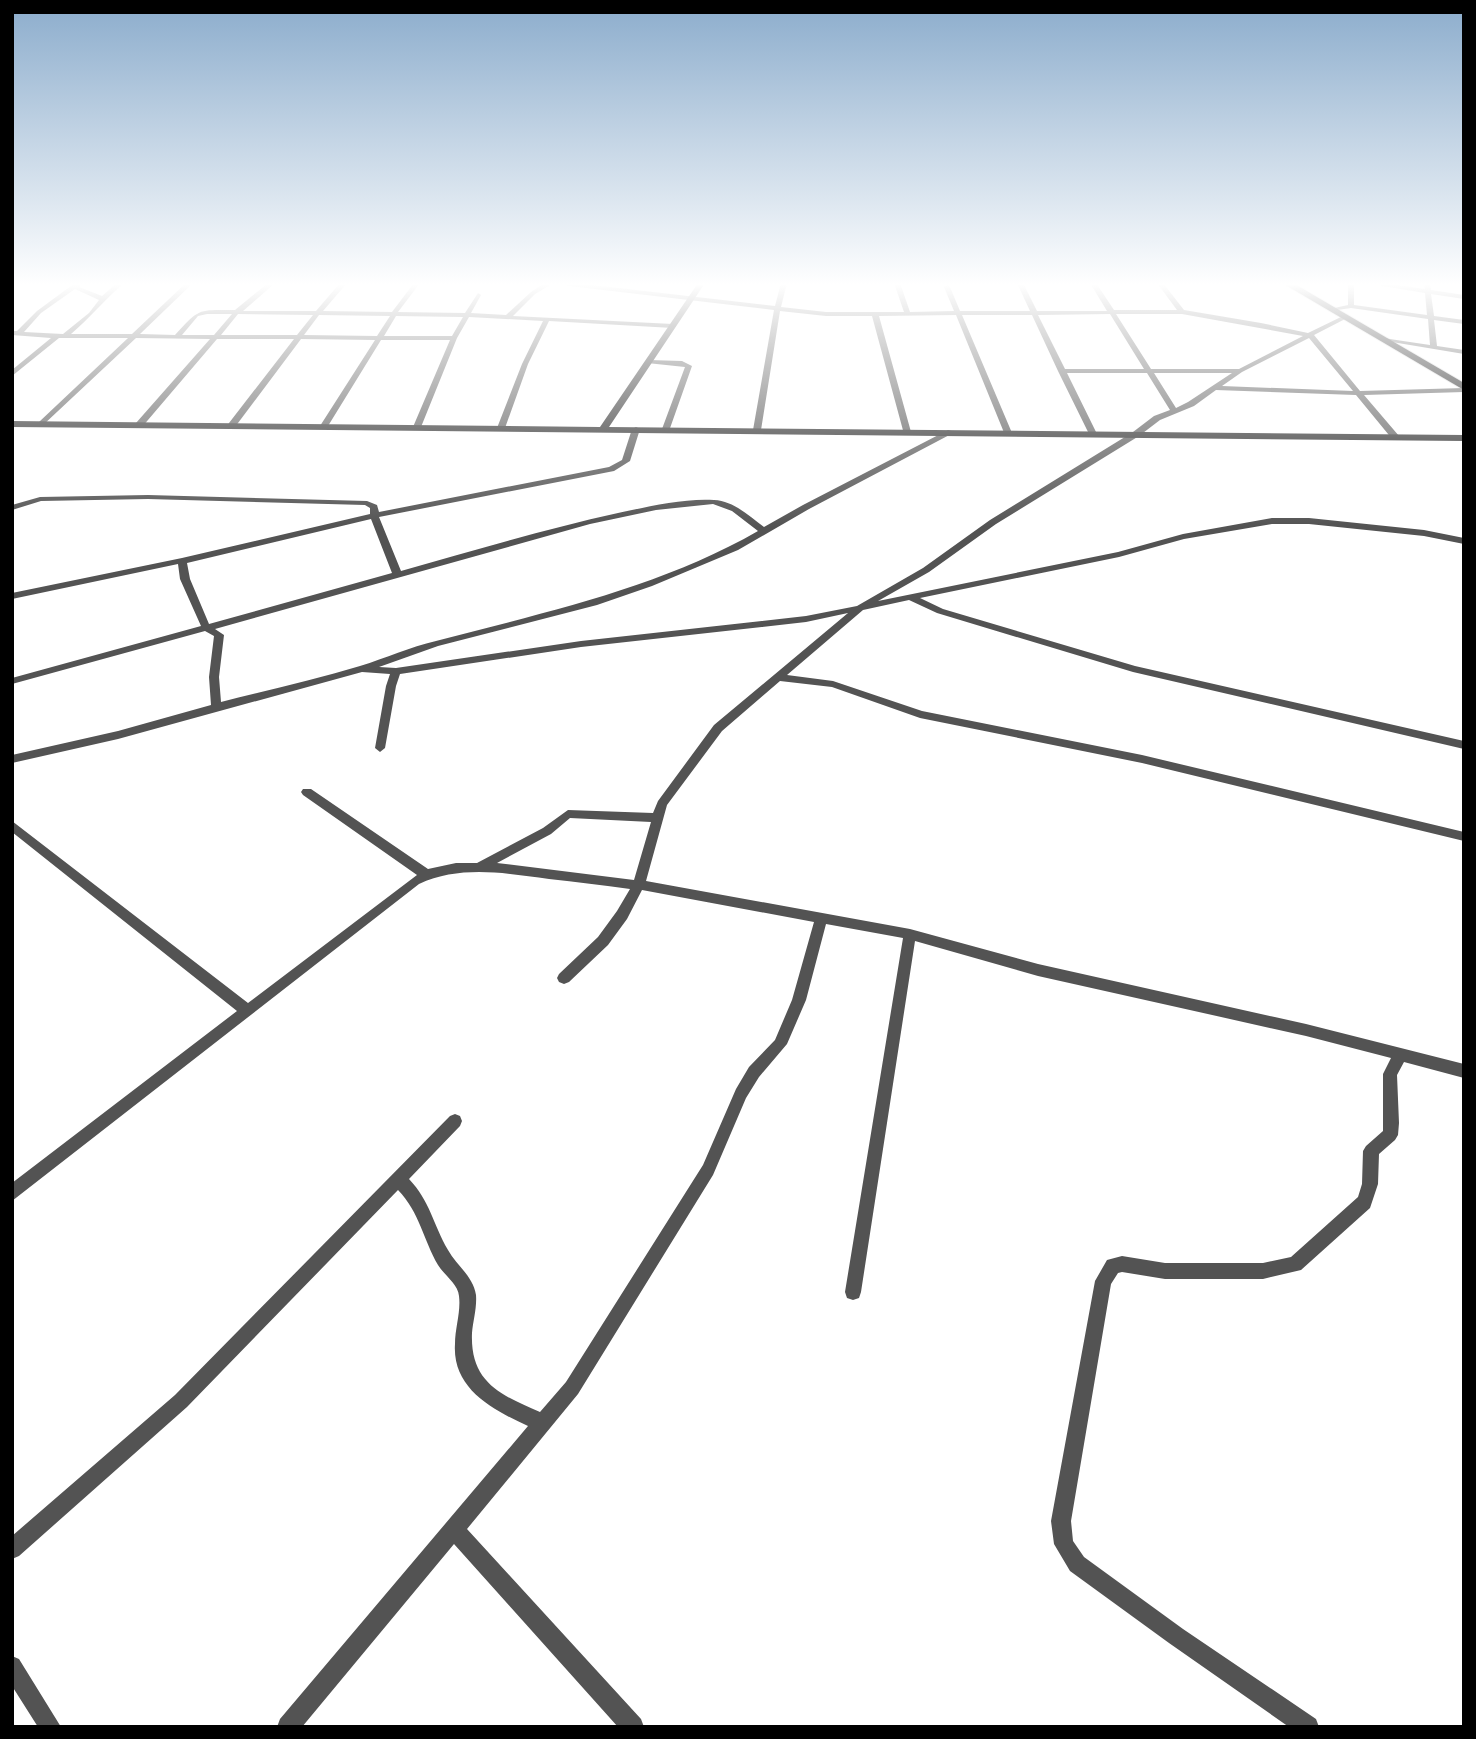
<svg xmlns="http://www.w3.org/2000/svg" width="1476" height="1739" viewBox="0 0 1476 1739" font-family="'Source Sans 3',sans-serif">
<rect width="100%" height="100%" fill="#fff"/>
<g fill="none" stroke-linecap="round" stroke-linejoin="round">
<g stroke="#dbdbdb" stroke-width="2">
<path id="primary" d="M1282,283H1293L1464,383V390Z"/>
</g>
<path fill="#535353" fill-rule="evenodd" d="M75,283H83L79,287L102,296L117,283H124C105,299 90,318 71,334H132L186,283H193L140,334L175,335C200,307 199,310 235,310L268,283H275L243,311H316L340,283H347L323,311L392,312L414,283H420L398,312L465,313L478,293L481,295L471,313L506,315L531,292L545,283H575L775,306L781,283H787L781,307L826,312H904L894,283H900L910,312L954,311L944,287L947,285L950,287L960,311H1030L1017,283H1023L1037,311H1107L1090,283H1096L1114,310H1177L1157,283H1163L1184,310L1261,323L1308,333L1343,316H1347V318L1314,335L1360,391L1464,388V392L1364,395L1399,436V440H1393L1356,395L1216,390L1194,406L1160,420L1139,436L996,524L929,572L878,601L1118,552L1183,534L1272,518H1309L1424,530L1464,538V544L1424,536L1309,524H1272L1184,539L1119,557L920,598L943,609L1135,666L1464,741V749L1133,672L937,613L909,600L863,610L787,675L833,681L922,711L1142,755L1464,832V841L1142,763L920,718L832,687L780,681L722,731L667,805L646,881L910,929L1038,964L1306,1024L1464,1064V1078L1404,1062L1397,1075L1399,1123L1398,1135L1395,1140L1379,1154L1378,1184L1370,1208L1301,1270L1263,1279H1165L1122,1272L1118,1273L1111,1284L1071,1521L1073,1541L1084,1557L1183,1629L1316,1719L1319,1727H1289L1169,1643L1070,1571L1054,1544L1051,1521L1095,1281L1107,1260L1122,1256L1165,1263H1263L1291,1257L1358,1197L1362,1184L1363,1151L1366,1146L1383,1131V1074L1391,1058L1306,1036L1038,976L915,941L861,1292L859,1298L853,1300L847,1298L845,1292L903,938L826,924L806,1000L787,1044L759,1077L746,1098L713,1175L578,1394L467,1529L641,1719L644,1727H618L454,1544L302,1727H277L280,1719L528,1426C493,1410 452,1389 455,1344C455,1328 461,1312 459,1296C458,1284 444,1275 438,1265C423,1239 420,1213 398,1190L187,1407L19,1556L12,1559V1536L175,1395L450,1116L455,1114L460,1116L462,1121L460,1126L409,1179C430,1201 433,1224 448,1250C457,1266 473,1276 476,1295C477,1308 473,1321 472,1333C470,1382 500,1395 540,1412L566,1382L703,1165L736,1089L749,1067L775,1040L792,1000L814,922L642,890L627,919L608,945L569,982L564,984L559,982L557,978L559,974L598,937L617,911L630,889C603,885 576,882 549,879C505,873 460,865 419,884L12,1201V1183L237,1011L12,832V821L248,1003L417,875L303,795L301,792L303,789H311L428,869L456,863H477L543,828L568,810L653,813L658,801L714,725L848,613L806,622L581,647L400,674L396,686L385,748L380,752L375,748L386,686L390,674L362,672L118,739L12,763V755L118,731L211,705L209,677L214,636L205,631L12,684V678L201,626L180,579L178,564L12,599V593L182,558L370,514V508L365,505L148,499L41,501L12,510V505L40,497L148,495L367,501L377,505L379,512L609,467L622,460L632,429L636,427L640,429L630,461L614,471L379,517L401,571C473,551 545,529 618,513C647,507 684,498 714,500C734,501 749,516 764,527L803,505L948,430L955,432L809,509L738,550L652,586L597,605L438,646L379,667L396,668L581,641L806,616L857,606L923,568L990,520L1133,432L1154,416L1170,410L1147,373H1067L1097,434L1090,436L1058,371L1032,315H962L1012,433L1005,435L956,315L879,316L911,432L904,434L872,316H826L780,311L761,430L757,432L753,430L774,310L552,284L535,294L513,316L673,324L676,326L673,328L549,321L528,364L505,428L501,430L497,428L522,364L543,321L469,317L457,338L421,427L417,429L413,427L450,340H381L328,426L324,428L320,426L375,340L301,339L235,427H232L228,425L229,423L294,339H217L142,427H136V423L210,339L136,338L42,426L38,424L39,422L128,338H59L12,376V370L51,338L12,335V331H17L37,311ZM75,289L99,300L89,313L63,334L24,332L41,313ZM207,314H232L214,335H182L198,316ZM238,314L313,315L297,335H221ZM1110,314L1144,369H1065L1038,315ZM1116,314H1182L1303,336L1239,369H1151ZM319,315L390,316L377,336L304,335ZM396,316L463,317L452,336H384ZM1309,338L1353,391L1222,386L1242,372ZM1154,373H1232L1188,402L1176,408ZM713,504L732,511L758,531C659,588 546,612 436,641C410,647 386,658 360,666C315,680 267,690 221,702L219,677L224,635L215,629L590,524L656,510ZM371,519L392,573L209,624L190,579L187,563ZM570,818L651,822L634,880L497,863L551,834Z
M1348,283H1354V305L1427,315L1425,293L1364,283H1383L1425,289L1424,283H1430L1431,290L1464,295V299L1431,294L1434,316L1464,320V324L1434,320L1437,346L1464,350V354L1380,340L1383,338L1430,345L1428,319L1351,308L1330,311V309L1348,305Z
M649,360L682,361L692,366L669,431L662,429L685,367L647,363L646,362Z
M12,1656L19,1659L61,1727H38L12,1686Z"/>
<path fill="#202020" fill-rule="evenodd" d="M698,283H705L609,427L1464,435V441L12,427V421L600,427Z"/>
<use href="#primary" fill="#000" fill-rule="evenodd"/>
</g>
<linearGradient id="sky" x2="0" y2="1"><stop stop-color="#8baccc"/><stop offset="0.54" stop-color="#fff"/><stop offset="1" stop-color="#fff" stop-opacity="0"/></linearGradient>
<rect width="1476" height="527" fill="url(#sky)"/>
<rect width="1476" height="1739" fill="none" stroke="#000000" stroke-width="28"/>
</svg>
